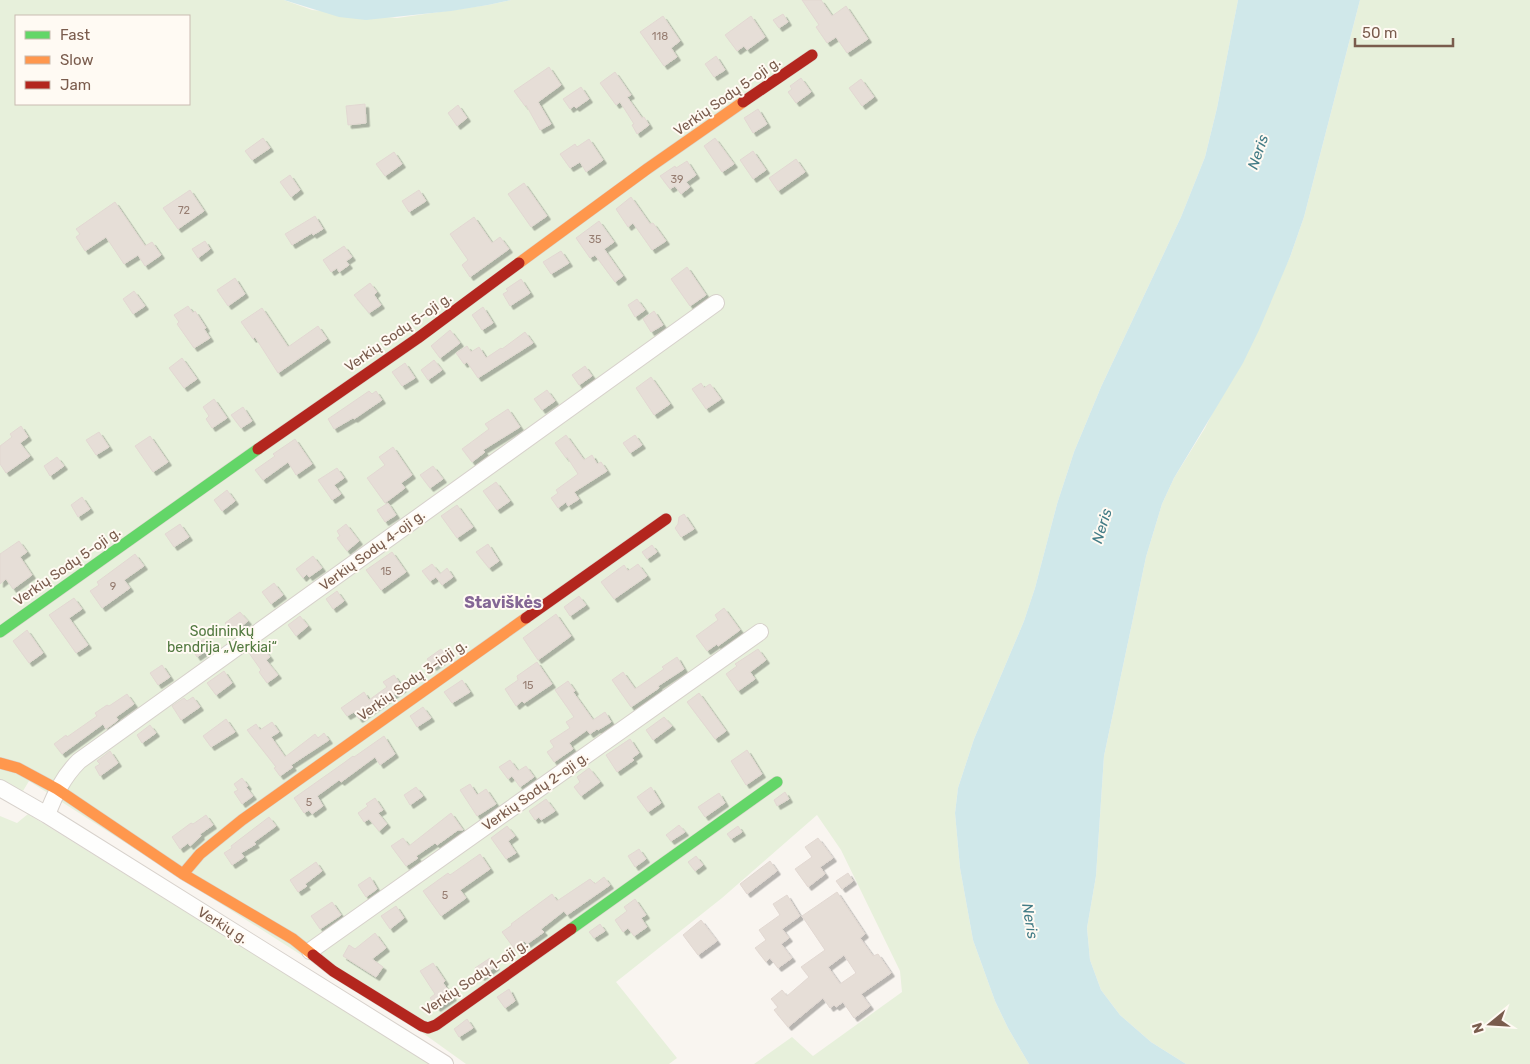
<svg xmlns="http://www.w3.org/2000/svg" width="1530" height="1064" viewBox="0 0 1530 1064" font-family="Rubik,sans-serif">
<defs>
<filter id="shadow"><feDropShadow dx="3.5" dy="3.5" stdDeviation="0" flood-color="#0004"/></filter>
</defs>
<rect width="100%" height="100%" fill="#f9f5f0"/>
<path fill="#e7f0db" fill-rule="evenodd" d="M0,0H284L312,10L397,18L488,5L511,0H1238L1217,108L1205,157L1181,217L1101,387L1074,452L1057,504L1035,588L1024,621L974,739L958,788L955,813L960,868L973,940L995,1001L1008,1028L1029,1064H754L792,1037L813,1056L902,992L900,971L841,850L817,815L722,898L616,982L677,1058L669,1064H466L420,1031L29,781L23,791L0,781ZM16,16H189V104H16Z
M1360,0H1530V1064H1186L1151,1042L1120,1015L1101,990L1090,960L1087,928L1096,876L1104,756L1146,557L1162,504L1174,478L1205,428L1290,257L1304,217Z
M28,814L431,1064H0V816L17,823Z"/>
<path fill="#d0e8ea" d="M284,0H511L488,5L451,11L366,20L339,17Z
M1238,0H1360L1304,217L1290,257L1259,330L1243,363L1174,478L1162,504L1146,557L1104,756L1096,876L1087,928L1090,960L1101,990L1120,1015L1151,1042L1186,1064H1029L1008,1028L995,1001L973,940L960,868L955,813L958,788L974,739L1024,621L1035,588L1057,504L1074,452L1101,387L1181,217L1205,157L1217,108Z"/>
<path fill="#e6ded7" stroke="#e2d8d2" fill-rule="evenodd" filter="url(#shadow)" d="M802,0H821L832,16L846,6L868,39L847,53L836,37L827,43L816,27L819,25Z
M783,14L788,22L779,28L773,20Z
M663,16L680,41L671,48L677,57L664,66L640,32Z
M751,16L765,37L747,50L744,46L737,51L725,35Z
M716,56L725,70L714,77L705,64Z
M549,67L561,85L538,102L551,124L540,130L526,105L525,106L514,91Z
M615,72L631,95L627,97L642,118L644,117L649,125L637,134L632,125L634,124L620,102L616,105L600,83Z
M801,78L811,92L796,103L788,92L792,89L790,86Z
M861,79L874,97L862,106L849,88Z
M581,87L589,99L576,108L574,106L570,109L563,99Z
M365,104L366,123L348,125L346,106Z
M458,105L467,118L457,126L448,113Z
M758,109L767,124L753,133L744,118Z
M263,138L270,148L252,160L245,151Z
M715,138L734,164L722,172L704,146Z
M589,139L603,160L586,172L580,162L570,168L560,154L575,144L577,147Z
M753,151L766,170L753,179L740,160Z
M394,152L402,164L385,176L376,164Z
M796,159L805,172L778,191L769,178Z
M687,161L696,175L686,182L690,187L681,194L675,186L670,189L660,176L675,166L676,168Z
M290,175L300,190L291,197L280,182Z
M524,183L547,216L531,227L508,194Z
M190,190L204,211L178,229L163,208Z
M419,190L426,201L409,212L402,201Z
M631,197L650,224L653,223L666,241L652,250L633,223L628,227L616,209Z
M115,202L145,246L152,242L161,255L145,266L138,255L124,264L106,237L85,251L76,237L80,234L76,229Z
M315,216L323,229L313,235L312,233L292,245L285,234Z
M474,217L492,243L500,237L509,249L470,277L462,265L468,260L450,234Z
M599,221L614,242L604,249L623,276L615,282L595,255L590,258L576,238Z
M205,241L210,249L198,258L192,249Z
M344,246L352,257L346,261L349,265L339,272L337,268L331,272L323,260Z
M561,251L569,263L551,274L543,262Z
M687,267L706,295L690,306L671,279Z
M235,278L245,294L228,306L217,290Z
M521,279L530,293L510,306L503,294L508,291L506,289Z
M370,283L377,292L374,295L381,305L369,313L354,295Z
M134,291L145,306L133,314L123,299Z
M637,299L645,310L635,317L628,305Z
M188,306L193,313L195,311L206,328L204,329L210,338L194,348L177,324L179,322L174,315Z
M483,307L493,323L482,330L472,315Z
M262,308L288,347L318,326L327,339L278,373L255,337L253,339L241,322Z
M654,311L663,325L651,332L643,319Z
M450,330L460,343L440,358L431,346Z
M525,332L533,343L478,378L467,362L464,364L456,353L467,346L471,352L479,347L486,358L501,348L502,349Z
M182,358L197,379L184,388L169,368Z
M434,360L442,370L428,380L421,370Z
M405,363L415,378L402,386L392,372Z
M585,366L592,376L579,385L572,375Z
M651,377L670,404L654,415L636,388Z
M701,383L704,388L710,384L721,399L706,409L692,389Z
M547,390L555,401L542,410L534,399Z
M369,391L372,394L376,391L382,400L354,419L353,418L334,429L328,419Z
M214,399L227,418L212,428L206,419L209,416L203,407Z
M243,407L252,421L241,428L231,415Z
M508,409L520,427L483,450L485,452L472,462L462,449L489,429L485,424Z
M21,426L28,437L20,443L30,456L6,473L0,464V446L12,437L10,434Z
M99,432L109,447L96,455L86,440Z
M566,435L584,460L592,455L597,464L601,462L607,471L574,492L579,499L568,506L566,502L558,508L551,498L558,493L556,490L578,474L567,457L566,458L555,443Z
M635,435L642,445L630,453L623,443Z
M150,436L168,462L153,472L135,446Z
M295,439L312,464L296,475L288,462L263,480L255,470L275,456L273,454Z
M393,447L412,475L401,483L405,488L385,503L367,478L385,465L379,457Z
M57,457L64,466L50,476L44,466Z
M433,466L443,479L430,488L420,475Z
M337,468L344,478L334,485L341,494L332,500L318,480Z
M496,482L510,501L497,510L483,491Z
M227,490L235,501L222,511L214,500Z
M82,497L90,509L78,517L71,505Z
M388,503L396,515L385,522L377,510Z
M457,505L473,527L457,538L441,516Z
M684,514L694,529L681,537L675,528L678,524L679,517Z
M180,524L189,537L174,547L165,534Z
M346,524L359,541L347,551L337,538L340,536L337,531Z
M19,541L27,552L20,557L32,575L13,589L6,579L0,584V554Z
M488,544L499,561L489,568L476,552Z
M652,545L657,552L647,559L642,552Z
M392,552L406,572L381,590L366,570Z
M135,554L144,566L124,580L130,588L102,608L90,591L99,585L97,582Z
M313,556L322,568L309,577L307,574L303,578L296,569Z
M432,564L440,574L447,568L453,577L442,585L436,577L430,581L422,571Z
M638,564L647,576L614,599L601,582L624,565L628,571Z
M274,583L283,595L271,604L262,592Z
M337,591L344,601L333,609L326,599Z
M579,596L586,605L570,616L564,607Z
M74,598L82,609L69,618L88,645L76,653L49,615Z
M724,608L740,630L718,646L717,644L707,651L696,636L718,620L715,615Z
M240,612L248,621L233,633L225,623Z
M556,614L571,636L538,660L523,638Z
M300,616L308,626L296,636L288,625Z
M27,630L43,653L29,663L13,641Z
M204,639L210,648L197,657L191,648Z
M260,644L270,657L266,660L278,675L267,683L259,672L261,670L249,653Z
M441,649L447,657L433,667L427,659Z
M758,649L766,660L750,672L755,679L738,691L726,674L737,666L735,664Z
M677,657L684,669L658,686L659,688L631,707L612,680L623,672L635,689L664,669L662,667Z
M537,662L552,684L524,703L522,701L516,706L505,689L518,680L517,676Z
M162,665L170,677L158,685L150,673Z
M224,671L232,683L216,695L207,683Z
M394,675L403,688L359,719L354,712L347,716L341,708L364,692L369,700L387,687L383,682Z
M462,680L470,692L452,703L444,692Z
M568,681L575,691L573,692L593,720L605,712L611,722L598,730L597,729L590,734L587,730L569,743L573,749L554,762L547,752L554,747L550,741L570,728L566,722L574,717L555,690Z
M699,693L726,731L715,739L687,702Z
M127,694L134,704L116,717L118,720L106,729L103,724L62,754L54,744L66,735L67,737L97,716L95,713L107,705L109,706Z
M193,697L200,707L181,720L172,706L184,698L187,701Z
M423,707L431,718L417,727L410,716Z
M664,717L672,726L653,740L646,730Z
M226,719L235,732L211,747L203,736Z
M272,722L279,732L271,737L285,757L315,734L318,738L324,733L329,740L291,765L293,767L280,776L274,768L276,767L247,730L256,724L260,730Z
M150,725L156,733L142,743L137,735Z
M384,736L395,754L380,765L375,757L341,782L339,780L317,796L323,806L312,814L309,810L304,813L294,798L345,762L353,756L354,757Z
M630,739L639,753L632,758L634,760L617,772L606,755Z
M747,750L762,774L746,785L731,761Z
M110,751L118,763L100,776L95,767L100,764L97,761Z
M510,760L518,771L526,766L534,777L520,787L512,776L508,779L499,767Z
M589,768L600,782L581,796L574,787L580,782L577,777Z
M242,778L248,786L246,787L253,796L242,804L234,792L238,790L234,784Z
M470,784L477,795L486,789L496,804L477,816L460,790Z
M416,787L423,796L410,805L404,795Z
M651,787L661,803L648,812L637,797Z
M785,792L789,799L777,806L774,800Z
M719,793L725,803L705,817L698,807Z
M375,798L383,810L378,813L387,824L379,831L369,819L364,822L358,813L368,806L366,804Z
M546,799L555,811L541,820L539,817L535,820L529,811Z
M451,813L463,830H458L437,845L435,843L416,856L418,858L406,866L391,846L403,838L409,846Z
M206,815L213,825L200,834L201,836L190,846L188,843L180,849L172,837L191,823L193,824Z
M269,817L276,826L254,842L256,844L241,853L244,857L232,865L224,853L232,848L231,846Z
M679,825L685,832L671,841L666,835Z
M507,826L515,836L508,841L516,853L506,859L491,838Z
M738,826L742,832L731,839L727,834Z
M818,838L833,858L820,867L825,874L808,887L795,869L812,857L805,847Z
M639,849L646,859L635,867L628,856Z
M480,854L490,869L460,890L466,898L441,916L423,891L448,873L450,875Z
M696,856L703,865L695,871L688,862Z
M770,861L777,871L747,894L740,884Z
M316,862L322,871L305,884L307,886L298,892L290,880Z
M848,873L853,881L842,889L836,881Z
M370,877L377,889L366,897L358,885Z
M604,877L610,885L567,915L564,911L541,929L544,932L527,944L524,941L514,948L502,932L512,925L511,924L552,894L557,901L590,879L595,884Z
M837,892L865,934L860,938L873,956L878,954L891,973L861,994L870,1006L854,1018L843,1002L836,1007L834,1005L830,1008L823,998L788,1027L774,1010L778,1007L771,999L782,990L787,996L809,977L801,967L825,950L802,916ZM844,955L856,973L840,984L828,967Z
M787,895L800,916L782,929L789,938L781,944L792,958L778,968L770,958L766,962L755,948L766,940L759,930L780,915L773,904Z
M635,899L646,915L641,918L647,927L634,936L628,928L623,932L615,920L627,911L624,907Z
M332,902L341,915L320,929L311,916Z
M396,906L404,918L390,929L381,916Z
M701,920L717,941L698,955L683,935Z
M600,924L605,931L594,938L589,932Z
M375,933L386,948L372,959L383,967L376,977L343,956L349,945L355,949Z
M490,958L496,966L481,977L475,968Z
M433,963L445,981L443,983L453,997L437,1008L430,998L435,994L420,971Z
M509,989L515,1001L505,1008L497,997Z
M467,1019L473,1028L459,1037L454,1029Z"/>
<g fill="none" stroke-linecap="round" stroke-linejoin="round">
<g stroke="#d7d1cb" stroke-width="18">
<path id="street" d="M0,788L47,815L445,1064
M47,815C55,794 63,777 79,761L716,303
M310,951L760,632"/>
</g>
<g stroke="#d9d2cb" stroke-width="12">
<path id="fast" d="M0,632L258,449
M571,929L777,782"/>
</g>
<g stroke="#d9d2cb" stroke-width="12">
<path id="slow" d="M519,263L647,169L743,102
M0,763L18,768L57,789L183,874L293,939L313,955
M183,874L200,854L242,820L526,618"/>
</g>
<g stroke="#d9d2cb" stroke-width="12">
<path id="jam" d="M743,102L812,55
M258,449L418,338L519,263
M526,618L666,519
M313,955L333,971L422,1026L428,1028L436,1025L571,929"/>
</g>
<use href="#street" stroke="#fefefd" stroke-width="16"/>
<use href="#fast" stroke="#63d668" stroke-width="11"/>
<use href="#slow" stroke="#ff974d" stroke-width="11"/>
<use href="#jam" stroke="#b3261e" stroke-width="11"/>
</g>
<g text-anchor="middle" stroke-width="4" stroke-linejoin="round" paint-order="stroke">
<g font-size="11" fill="#977e72">
<text x="660" y="40">118</text>
<text x="677" y="183">39</text>
<text x="184" y="214">72</text>
<text x="595" y="243">35</text>
<text x="386" y="575">15</text>
<text x="113" y="590">9</text>
<text x="528" y="689">15</text>
<text x="309" y="806">5</text>
<text x="445" y="899">5</text>
</g>
<g font-size="14" fill="#7a5c4d" stroke="#fffaf3">
<text transform="translate(727 96) rotate(-35)" y="5">Verkių Sodų 5-oji g.</text>
<text transform="translate(398 332) rotate(-35)" y="5">Verkių Sodų 5-oji g.</text>
<text transform="translate(372 550) rotate(-36)" y="5">Verkių Sodų 4-oji g.</text>
<text transform="translate(67 566) rotate(-35)" y="5">Verkių Sodų 5-oji g.</text>
<text transform="translate(412 680) rotate(-35)" y="5">Verkių Sodų 3-ioji g.</text>
<text transform="translate(535 791) rotate(-35)" y="5">Verkių Sodų 2-oji g.</text>
<text transform="translate(223 925) rotate(32)" y="5">Verkių g.</text>
<text transform="translate(475 977) rotate(-34)" y="5">Verkių Sodų 1-oji g.</text>
</g>
<g font-size="14" fill="#537a41" stroke="#fffaf3">
<text x="222" y="636">Sodininkų<tspan x="222" dy="16">bendrija „Verkiai“</tspan></text>
</g>
<g font-size="15" font-style="italic" fill="#437c86" stroke="#fffaf3">
<text transform="translate(1258 152) rotate(-71)" y="5">Neris</text>
<text transform="translate(1102 526) rotate(-73)" y="5">Neris</text>
<text transform="translate(1030 921) rotate(80)" y="5">Neris</text>
</g>
<g font-size="16" font-weight="bold" fill="#846695" stroke="#fffaf3">
<text x="503" y="608">Staviškės</text>
</g>
</g>
<rect x="15" y="15" width="175" height="90" fill="#fffaf3" stroke="#cabbb1"/>
<rect x="25" y="31" width="25" height="8" fill="#63d668" stroke="#cabbb1"/>
<text x="60" y="40" font-size="15" fill="#7a5c4d">Fast</text>
<rect x="25" y="56" width="25" height="8" fill="#ff974d" stroke="#cabbb1"/>
<text x="60" y="65" font-size="15" fill="#7a5c4d">Slow</text>
<rect x="25" y="81" width="25" height="8" fill="#b3261e" stroke="#cabbb1"/>
<text x="60" y="90" font-size="15" fill="#7a5c4d">Jam</text>
<g transform="translate(1490 1024) rotate(252)" stroke="#fffaf3" stroke-width="4" paint-order="stroke">
<path d="M0-4L9 19L0 12L-9 19Z" fill="#7a5c4d"/>
<text y="-8" font-size="14" font-weight="bold" text-anchor="middle" fill="#7a5c4d">N</text>
</g>
<path d="M1355 38v8h98v-8" fill="none" stroke="#7a5c4d" stroke-width="2.5"/>
<text x="1362" y="38" font-size="15" fill="#7a5c4d" stroke="#fffaf3" stroke-width="4" paint-order="stroke">50 m</text>
</svg>
